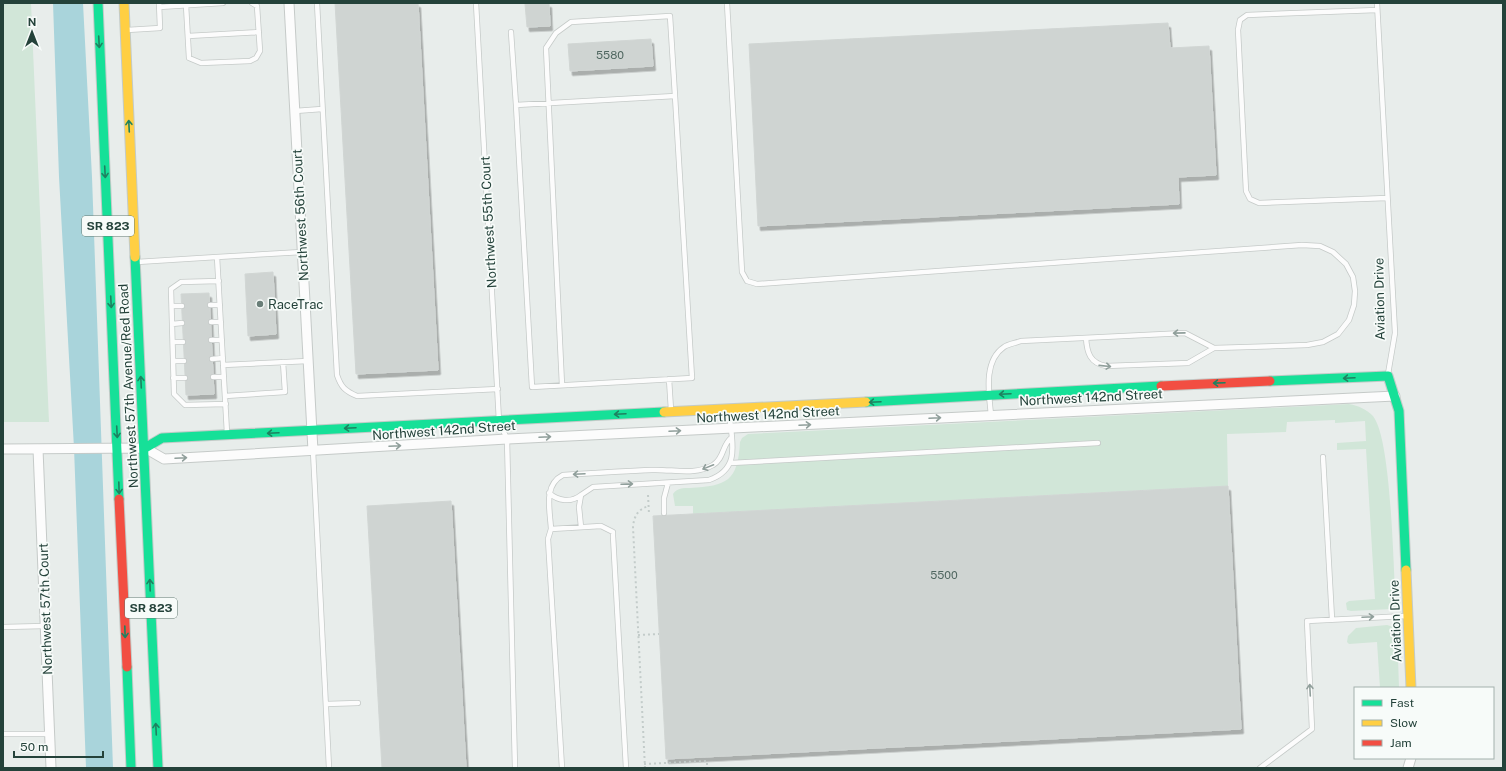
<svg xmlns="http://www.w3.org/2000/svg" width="1506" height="771" viewBox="0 0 1506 771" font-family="'Public Sans',sans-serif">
<defs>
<filter id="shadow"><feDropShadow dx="2.5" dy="4.5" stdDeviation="0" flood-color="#0004"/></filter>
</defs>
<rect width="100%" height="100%" fill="#e8edeb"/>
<path fill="#d1e6d8" d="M3,3H31L49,422H3Z
M1349,404C1359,406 1366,409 1373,416C1392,440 1393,570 1396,606L1392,609L1351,611L1347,610L1346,603L1349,601L1375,599L1366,449L1337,450V443L1366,441L1365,421L1335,423V420L1287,422L1286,432L1227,434L1228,486L693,514V506H675L673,494C677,488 683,488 690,488C727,486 738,481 740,442L742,438L748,434Z
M1387,625L1397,628L1399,688H1380L1377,642L1349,644L1347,642L1348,636L1356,628Z"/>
<path fill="#a9d4db" d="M53,3H83L92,177L113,768H86L74,448L59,177Z"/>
<path fill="#cfd4d2" stroke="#d1d6d4" filter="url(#shadow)" d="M335,3H418L438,370L356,374Z
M549,3L550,26L527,27L525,4Z
M1168,23L1170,48L1209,46L1216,175L1178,177L1179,204L758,226L749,44Z
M651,39L653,66L570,71L568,44Z
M273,272L276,334L248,336L245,274Z
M209,293L214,394L186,395L181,294Z
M1228,486L1241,729L666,759L653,516Z
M451,501L466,768H382L367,506Z"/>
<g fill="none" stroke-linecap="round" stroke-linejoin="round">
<g stroke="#c5cac8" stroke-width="6">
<path id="lane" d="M317,3L337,375C341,387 345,391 357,396L498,389
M476,3L499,421L507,439L515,768
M727,3L742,272L747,281L757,284L1302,245L1320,246L1333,252L1346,264L1353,277L1355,291L1354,305L1349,320L1338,334L1323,342L1307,345L1214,348L1188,363L1106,366C1090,363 1087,353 1086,338
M1377,3L1395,333L1388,374
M186,5L189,58L201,63L250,61L256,58L260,51L257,6L252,3
M159,7L223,3
M1377,10L1247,15L1240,20L1238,30L1246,191L1250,199L1259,203L1387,198
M127,30L160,28L159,3
M511,32L516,105
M188,36L259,32
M675,96L692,378L532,387L516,105Z
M295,111L322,109
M137,262L217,257
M219,281L181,282L171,289L174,394L185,405L226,404
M210,305H220
M172,306H182
M211,322H221
M172,324L182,323
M211,340H222
M173,342H183
M212,359L223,358
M173,361H184
M223,365L308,361
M213,377H224
M173,378H185
M669,379L671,410
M562,385L546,48L556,33L571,22L670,16L675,96
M225,396L285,392L283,362
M991,415C989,394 983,361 1004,347C1008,344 1016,343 1021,341L1185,333L1214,348
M227,433L217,257L302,252
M313,451L329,768
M1323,457L1332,619
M731,463L1098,443
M549,493C558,501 571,503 581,495
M664,513V498L668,483
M581,527L579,507L581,495L593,487L709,480C744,468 730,437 729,409
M551,529C550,510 543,485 563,475C593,473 623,471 652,470C673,469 694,476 713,465C724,459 722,445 731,438
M3,627L45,626
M326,704L358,703
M3,734H50
M562,768L548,539L551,529L601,526L613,532V536L626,768
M1260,768L1312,729L1307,621L1406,616"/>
</g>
<g stroke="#c5cac8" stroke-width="11">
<path id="street" d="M289,3L313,451
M3,449L145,448L164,459L507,439L1395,396
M38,449L51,768
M1408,768L1411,758"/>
</g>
<g stroke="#c3cbc8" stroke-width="11">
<path id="fast" d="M98,3L119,499
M135,257L158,768
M1270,381L1388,376L1399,411L1406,570
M866,402L1161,386
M145,448L162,438L664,412
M127,667L131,768"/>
</g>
<g stroke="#c3cbc8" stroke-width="11">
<path id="slow" d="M124,3L135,257
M664,412L866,402
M1406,570L1411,688"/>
</g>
<g stroke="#c3cbc8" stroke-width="11">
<path id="jam" d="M1161,386L1270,381
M119,499L127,667"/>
</g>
<path stroke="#c3ccca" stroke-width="2" stroke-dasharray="2 3" stroke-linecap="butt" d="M648,495L649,514
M638,635L659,634
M644,764L707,761V768
M645,768L633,527C634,516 638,509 649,506"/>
<use href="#lane" stroke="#fcfcfc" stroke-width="4.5"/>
<use href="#street" stroke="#fcfcfc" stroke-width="9"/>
<use href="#fast" stroke="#16e098" stroke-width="9"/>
<use href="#slow" stroke="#ffcf43" stroke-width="9"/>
<use href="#jam" stroke="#f24e42" stroke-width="9"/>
</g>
<defs><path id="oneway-shaft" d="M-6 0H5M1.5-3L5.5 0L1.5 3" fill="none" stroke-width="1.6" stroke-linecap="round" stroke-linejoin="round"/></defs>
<g stroke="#1e8160">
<use href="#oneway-shaft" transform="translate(99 42) rotate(87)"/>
<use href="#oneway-shaft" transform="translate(129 126) rotate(-93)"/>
<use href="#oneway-shaft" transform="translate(105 172) rotate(87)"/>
<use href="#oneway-shaft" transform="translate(111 302) rotate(87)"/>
<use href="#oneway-shaft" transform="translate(1349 378) rotate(177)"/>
<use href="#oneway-shaft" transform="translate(141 382) rotate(-93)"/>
<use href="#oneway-shaft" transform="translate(1219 383) rotate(178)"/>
<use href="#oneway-shaft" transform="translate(1005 394) rotate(177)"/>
<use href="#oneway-shaft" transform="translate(875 402) rotate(177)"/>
<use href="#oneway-shaft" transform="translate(620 414) rotate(177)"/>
<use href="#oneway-shaft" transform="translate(350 428) rotate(177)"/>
<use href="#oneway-shaft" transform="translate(117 432) rotate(87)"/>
<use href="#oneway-shaft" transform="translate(273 433) rotate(177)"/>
<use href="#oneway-shaft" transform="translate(119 488) rotate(88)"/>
<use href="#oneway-shaft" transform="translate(150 585) rotate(-92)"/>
<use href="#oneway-shaft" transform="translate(125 632) rotate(88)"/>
<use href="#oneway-shaft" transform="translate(156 729) rotate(-93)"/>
</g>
<g stroke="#909f9b">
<use href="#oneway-shaft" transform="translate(1179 333) rotate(179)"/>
<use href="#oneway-shaft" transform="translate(1105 366) rotate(6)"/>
<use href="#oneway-shaft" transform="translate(935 418) rotate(-3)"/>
<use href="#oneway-shaft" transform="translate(805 425) rotate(-3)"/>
<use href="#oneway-shaft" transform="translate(675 431) rotate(-3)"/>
<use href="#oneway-shaft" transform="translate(545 437) rotate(-3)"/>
<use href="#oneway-shaft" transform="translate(395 446) rotate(-3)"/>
<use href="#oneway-shaft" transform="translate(181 458) rotate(-3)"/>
<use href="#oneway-shaft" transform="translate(708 467) rotate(158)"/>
<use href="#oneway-shaft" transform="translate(579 474) rotate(177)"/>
<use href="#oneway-shaft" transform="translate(627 484) rotate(-2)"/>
<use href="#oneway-shaft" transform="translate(1368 617) rotate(-3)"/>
<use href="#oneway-shaft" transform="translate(1310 690) rotate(-93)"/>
</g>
<circle fill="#697e78" stroke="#f7fbf9" stroke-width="1.5" cx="260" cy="304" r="4"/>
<g text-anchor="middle" stroke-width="3.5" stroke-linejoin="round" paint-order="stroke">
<g font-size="11" fill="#506761">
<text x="610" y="59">5580</text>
<text x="944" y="579">5500</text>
</g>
<g fill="#f7fbf9" stroke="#637a73" stroke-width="1">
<rect x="82" y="216" width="52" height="20" rx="3"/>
<rect x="125" y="598" width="52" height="20" rx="3"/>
</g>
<g font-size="12" font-weight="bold" fill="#24423a">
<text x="108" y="230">SR 823</text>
<text x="151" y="612">SR 823</text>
</g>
<g font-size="13" fill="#24423a" stroke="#f7fbf9">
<text transform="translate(300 215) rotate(-93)" y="5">Northwest 56th Court</text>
<text transform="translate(488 222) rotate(-93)" y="5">Northwest 55th Court</text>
<text transform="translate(1379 299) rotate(-91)" y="5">Aviation Drive</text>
<text transform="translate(128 386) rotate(-93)" y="5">Northwest 57th Avenue/Red Road</text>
<text transform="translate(1091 397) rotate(-3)" y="5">Northwest 142nd Street</text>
<text transform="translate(768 414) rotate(-3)" y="5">Northwest 142nd Street</text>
<text transform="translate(444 430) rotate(-4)" y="5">Northwest 142nd Street</text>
<text transform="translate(45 609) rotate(-92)" y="5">Northwest 57th Court</text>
<text transform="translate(1395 621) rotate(-92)" y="5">Aviation Drive</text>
</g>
<g font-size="13" fill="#24423a" stroke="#f7fbf9" text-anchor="start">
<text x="268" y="309">RaceTrac</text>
</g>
</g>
<rect width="1506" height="771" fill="none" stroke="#24423a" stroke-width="8"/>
<rect x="1354" y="687" width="140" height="72" fill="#f7fbf9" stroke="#a3b1ad"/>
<rect x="1362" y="700" width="20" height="6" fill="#16e098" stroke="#a3b1ad"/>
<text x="1390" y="707" font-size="12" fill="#24423a">Fast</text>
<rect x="1362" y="720" width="20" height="6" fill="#ffcf43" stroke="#a3b1ad"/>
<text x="1390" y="727" font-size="12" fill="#24423a">Slow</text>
<rect x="1362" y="740" width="20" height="6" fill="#f24e42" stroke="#a3b1ad"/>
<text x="1390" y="747" font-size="12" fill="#24423a">Jam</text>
<g transform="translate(32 32)" stroke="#f7fbf9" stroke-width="3" paint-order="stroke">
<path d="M0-3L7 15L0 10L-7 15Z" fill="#24423a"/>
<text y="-6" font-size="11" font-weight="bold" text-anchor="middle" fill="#24423a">N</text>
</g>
<path d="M14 751v6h89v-6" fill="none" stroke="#24423a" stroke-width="2"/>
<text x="20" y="751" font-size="12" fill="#24423a" stroke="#f7fbf9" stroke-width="3" paint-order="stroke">50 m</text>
</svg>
